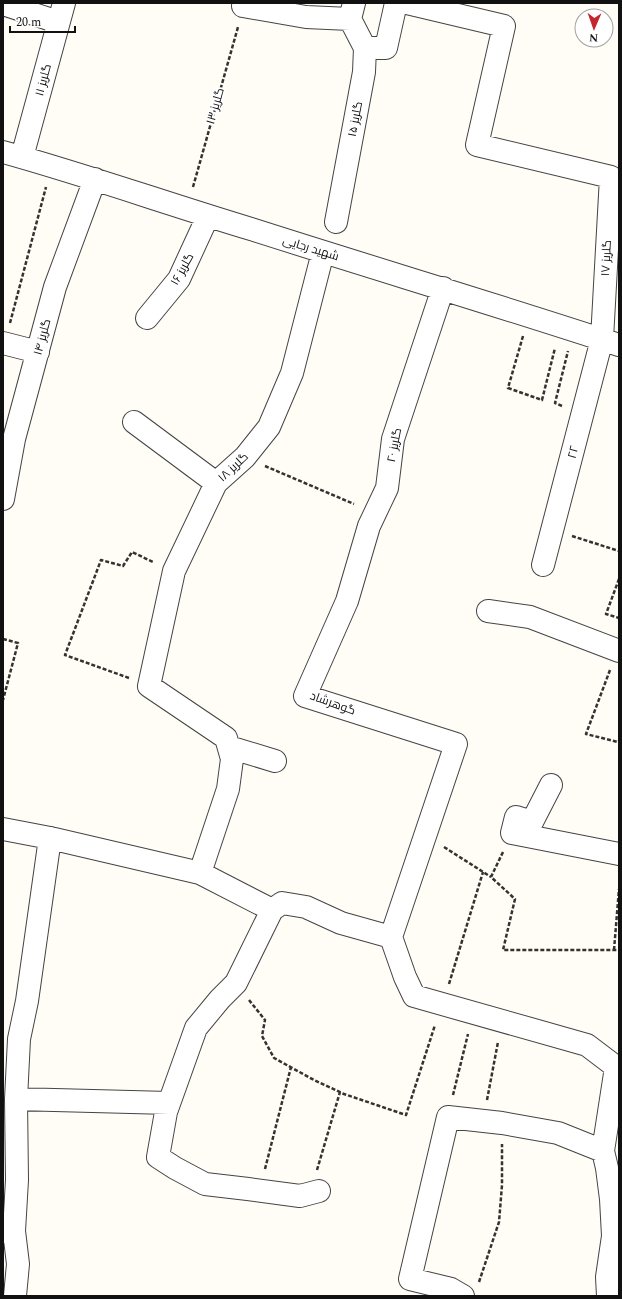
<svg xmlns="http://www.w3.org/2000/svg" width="622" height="1299" viewBox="0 0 622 1299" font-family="Spectral,Cairo,serif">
<rect width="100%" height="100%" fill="#fffdf5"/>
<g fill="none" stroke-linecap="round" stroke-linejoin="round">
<g stroke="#444" stroke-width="24">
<path id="minor" d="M244,3L243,6L306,17L350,19L354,3
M407,3L504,26L477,145L611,177L602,339L543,565
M3,4L58,22
M365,48H386L396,3
M3,152C86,175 168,204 251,229C373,268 497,305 619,345
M22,157L64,3
M336,222L364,72L365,48L350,19
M443,288L393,439L387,488L369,526L347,601L305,696L456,744L391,937L405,977L414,996L587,1045L616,1067L619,1068
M147,318L179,279L208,216
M3,343L38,352
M134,422L216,483
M3,499L14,439L55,287L95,179
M488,611L530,617L619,651
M229,747L275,761
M551,785L532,822L516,817L512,833L619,854
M3,829L50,838L200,873
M50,838L27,1001L19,1039L16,1099L169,1103
M272,910L200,873L228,789L232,759L226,738L149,686L174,571L216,483L245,457L269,427L292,373L323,252
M319,1191L300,1196L248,1189L205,1184L175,1168L158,1157L166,1112L196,1028L220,999L236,983L272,910L282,903L306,907L341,923L391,937
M14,1231L18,1264L15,1296
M3,1232L14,1231L17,1180L16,1099
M463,1296L451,1289L410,1279L448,1117L502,1123L558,1133L603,1151
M608,1296L607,1277L613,1236L611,1199L607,1168L603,1151L616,1067"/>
</g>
<path stroke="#333" stroke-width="2.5" stroke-dasharray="4 2" stroke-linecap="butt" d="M193,187L238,27
M10,323L46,187
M523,336L508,388L542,400L555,348
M562,406L555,403L568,351
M265,466L354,504
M572,536L619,551
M619,579L606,614L619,618
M3,639L18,643L3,700
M610,670L586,734L618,742L619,741
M129,678L65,655L101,560L123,566L132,552L153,562
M444,847L491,877
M503,852L491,877L515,899L503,950H619
M614,950L619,889
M449,984L483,872
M249,1000L265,1020L262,1036L274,1058L314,1080L344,1094L406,1115L435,1025
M453,1095L468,1034
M487,1100L498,1042
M265,1169L291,1067
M317,1170L340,1092
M479,1282L499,1222L502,1185V1144"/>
<use href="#minor" stroke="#fff" stroke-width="22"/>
</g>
<g text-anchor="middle" stroke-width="4" stroke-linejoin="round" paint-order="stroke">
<g font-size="12" fill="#111" stroke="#fff">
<text transform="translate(43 80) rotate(-75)" y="4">گلریز ۱۱</text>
<text transform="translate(215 106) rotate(-74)" y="4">گلریز ۱۳</text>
<text transform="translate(355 119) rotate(-79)" y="4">گلریز ۱۵</text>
<text transform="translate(311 248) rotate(17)" y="4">شهید رجایی</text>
<text transform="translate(606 258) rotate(-87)" y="4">گلریز ۱۷</text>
<text transform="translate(182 269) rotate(-61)" y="4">گلریز ۱۶</text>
<text transform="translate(42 337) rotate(-75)" y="4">گلریز ۱۴</text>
<text transform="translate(394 445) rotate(-79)" y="4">گلریز ۲۰</text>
<text transform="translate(573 452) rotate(-75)" y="4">۲۲</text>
<text transform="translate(233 467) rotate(-43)" y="4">گلریز ۱۸</text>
<text transform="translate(333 703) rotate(20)" y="4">گوهرشاد</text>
</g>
</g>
<rect width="622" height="1299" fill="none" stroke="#111111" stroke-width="8"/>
<g transform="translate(594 28) rotate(182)"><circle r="19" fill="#ffffff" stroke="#a0a0a0"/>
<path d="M0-3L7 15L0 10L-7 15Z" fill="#c4262e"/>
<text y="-6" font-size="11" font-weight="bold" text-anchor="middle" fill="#111111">N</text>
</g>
<path d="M10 26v6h65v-6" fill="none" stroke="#111111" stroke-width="2"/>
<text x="16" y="26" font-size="12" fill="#111111" stroke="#ffffff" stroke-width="3" paint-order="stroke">20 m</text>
</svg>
